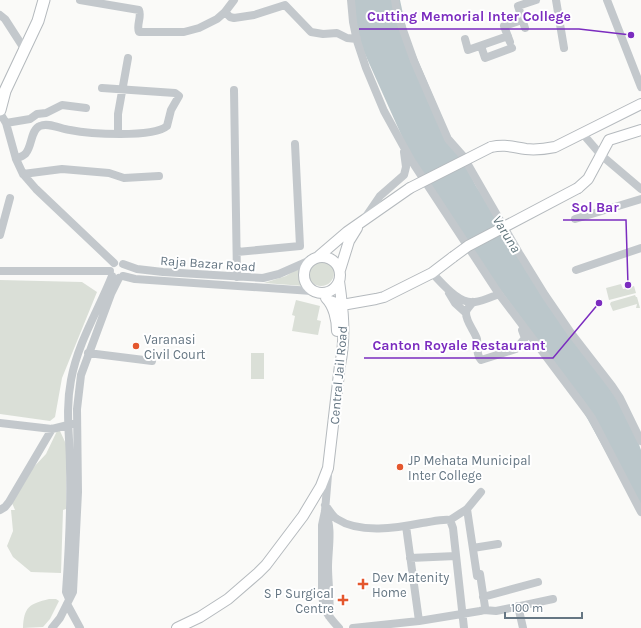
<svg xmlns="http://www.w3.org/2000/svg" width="641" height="628" viewBox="0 0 641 628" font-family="Karla,sans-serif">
<rect width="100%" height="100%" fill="#fafaf8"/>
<path fill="#dadfd7" d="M308 273a13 13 0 1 1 26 0a13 13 0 1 1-26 0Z
M301,267C300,275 300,279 304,286L264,283L286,276Z
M0,280L82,282L97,292L62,378L55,417L50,421L0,414Z
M621,284L623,289L634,286L636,293L609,300L606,288Z
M635,295L636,297H637L640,308H636L637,304L613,311L610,304L611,302Z
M296,300L320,306L317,320L321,321L318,335L292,331L295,316L292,315Z
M251,353H264V379H251Z
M57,431H60L66,444V509L63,510L61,573L31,572L13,557L7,546L13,531L11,510H15L12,503L30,471L46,454Z
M49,599H56L59,601L50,619L43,627L23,628C24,607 29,604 49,599Z"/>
<path fill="#bbc7cb" d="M352,0H400L408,37L450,136L476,186L612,389L632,425L641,450V515L563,375L485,269L417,170L356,34Z"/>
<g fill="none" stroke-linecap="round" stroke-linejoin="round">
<g stroke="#b5babe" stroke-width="12">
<path id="major" d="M491,147C505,144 512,147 526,149C535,150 545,149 555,147L641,104
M578,188L588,179L609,140L641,130
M319,256L347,232L410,188
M304 275a18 18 0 1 1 36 0a18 18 0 1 1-36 0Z
M340,270L349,241L357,228
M326,298C334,306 337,320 337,331
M330,301L342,305L376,299L384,297L432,273L453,257
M177,628L200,617L228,599L258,573L266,565L303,516L321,486L328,468L340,365C346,337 343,309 339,281"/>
</g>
<g stroke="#b4b9bd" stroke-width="13">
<path id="highway" d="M0,110L5,91L38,21L44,0"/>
</g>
<path stroke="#c3c8cc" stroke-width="8" d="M80,0L139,10C142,17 136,25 139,32H184L199,28L217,19L225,12L234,0
M351,0L353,22L357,41L366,68L384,111L411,160L499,294L584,407L592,418L641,512
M395,0L397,13L414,61L448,139L463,156L519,253L545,295L571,333L612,386L620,398L641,441
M556,0L564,48
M607,0L641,87
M225,12L230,17L234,18L254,15L285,5L311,32L323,34L337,33L347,38L357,39
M0,15L5,19L25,50
M525,28L518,6L536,0
M465,39L468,50L508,36
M510,42L504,26L522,20
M481,46L485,58L512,48
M234,90L237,277
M0,113L6,123L16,159L23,174L36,189L114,263
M6,123L30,119L37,114L46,113L62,105L86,108
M118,133V114L128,58
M582,133L601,155L641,189
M16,159C19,157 24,156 26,153C32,146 31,129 40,126C48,122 61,129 70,130C89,134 153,138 167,126L171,110L179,96L175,93L102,88
M23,174L62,169L109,173L124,178L159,176
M365,218L380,196L404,175L406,167L404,152
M575,219L641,199
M0,235L10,198
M237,252L300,246L295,144
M123,264L137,269L163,272L263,278L279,274L313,259
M576,270L641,248
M0,271H110
M432,273C442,283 459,305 475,302C483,301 491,297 499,294
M123,276L135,279L312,291
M449,293L455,303L466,313
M473,302C471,305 466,309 466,313C466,322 474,330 477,339C478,346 476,355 481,360L516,349L525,338L522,330L524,328
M88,353L152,361
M0,423L52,429L72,424
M328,475L325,511L322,525V595C324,611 328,616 339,628
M325,505C329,509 332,516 337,519C360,534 397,528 422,523C431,522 441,519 450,520L453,528L464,628
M467,509L477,576
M0,510L5,507L9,502L52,429
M325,511C333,528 328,549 328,567C328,583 331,600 329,616
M450,520L467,509L481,492
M406,526L419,621
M473,548L498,544
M410,558L456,556
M483,597L538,582
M69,599L66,592C69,550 71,510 70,468C70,437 65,411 71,380C78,342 98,311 112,276
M67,604L80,628
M518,606L523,628
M484,610L496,611L553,599
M52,628L60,618L73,592L78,492L77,409L81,375L111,294L119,278
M353,628L419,621L480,611L484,610L485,607L480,574"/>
<use href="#major" stroke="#fff" stroke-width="10"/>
<use href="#highway" stroke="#fff" stroke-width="11"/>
<g stroke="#b5babe" stroke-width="12" stroke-linecap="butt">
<path id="major-bridge" d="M410,188L491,147
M453,257L468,246L578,188"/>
</g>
<use href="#major-bridge" stroke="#fff" stroke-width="10"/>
</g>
<g fill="#e4572e" stroke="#fff" stroke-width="1.5">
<circle cx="136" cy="346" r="4"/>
<circle cx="400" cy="467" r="4"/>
<path d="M361 578h4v4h4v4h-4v4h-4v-4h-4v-4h4z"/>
<path d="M341 594h4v4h4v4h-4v4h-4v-4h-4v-4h4z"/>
</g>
<g text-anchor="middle" stroke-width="4" stroke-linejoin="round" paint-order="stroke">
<g font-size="13" fill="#657683" stroke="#fff">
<text transform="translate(208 263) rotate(4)" y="5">Raja Bazar Road</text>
<text transform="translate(338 375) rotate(-85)" y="5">Central Jail Road</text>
</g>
<g font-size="13" fill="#657683" stroke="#fff" text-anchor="start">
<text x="144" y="344">Varanasi<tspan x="144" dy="15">Civil Court</tspan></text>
<text x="408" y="465">JP Mehata Municipal<tspan x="408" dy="15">Inter College</tspan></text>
<text x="372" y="582">Dev Matenity<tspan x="372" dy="15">Home</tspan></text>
<text x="334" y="598" text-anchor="end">S P Surgical<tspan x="334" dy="15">Centre</tspan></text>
</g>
<g font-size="14" font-style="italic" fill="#60757c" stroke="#fff">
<text transform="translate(507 234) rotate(58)" y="5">Varuna</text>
</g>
</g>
<path fill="none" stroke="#7b2cbf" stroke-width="1.5" d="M631 35L579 29H359M628 285L626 220H563M599 303L553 358H364"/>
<g fill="#7b2cbf" stroke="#fff" stroke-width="1.5">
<circle cx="631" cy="35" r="4"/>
<circle cx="628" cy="285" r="4"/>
<circle cx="599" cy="303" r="4"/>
</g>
<g font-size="14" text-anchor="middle" font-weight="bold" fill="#7b2cbf" stroke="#fff" stroke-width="4" stroke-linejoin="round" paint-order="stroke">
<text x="469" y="21">Cutting Memorial Inter College</text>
<text x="595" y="212">Sol Bar</text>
<text x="459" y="350">Canton Royale Restaurant</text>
</g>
<path d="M505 612v6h77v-6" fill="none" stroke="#657683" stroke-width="2"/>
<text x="511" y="612" font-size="12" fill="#657683" stroke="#ffffff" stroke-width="3" paint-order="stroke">100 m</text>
</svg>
